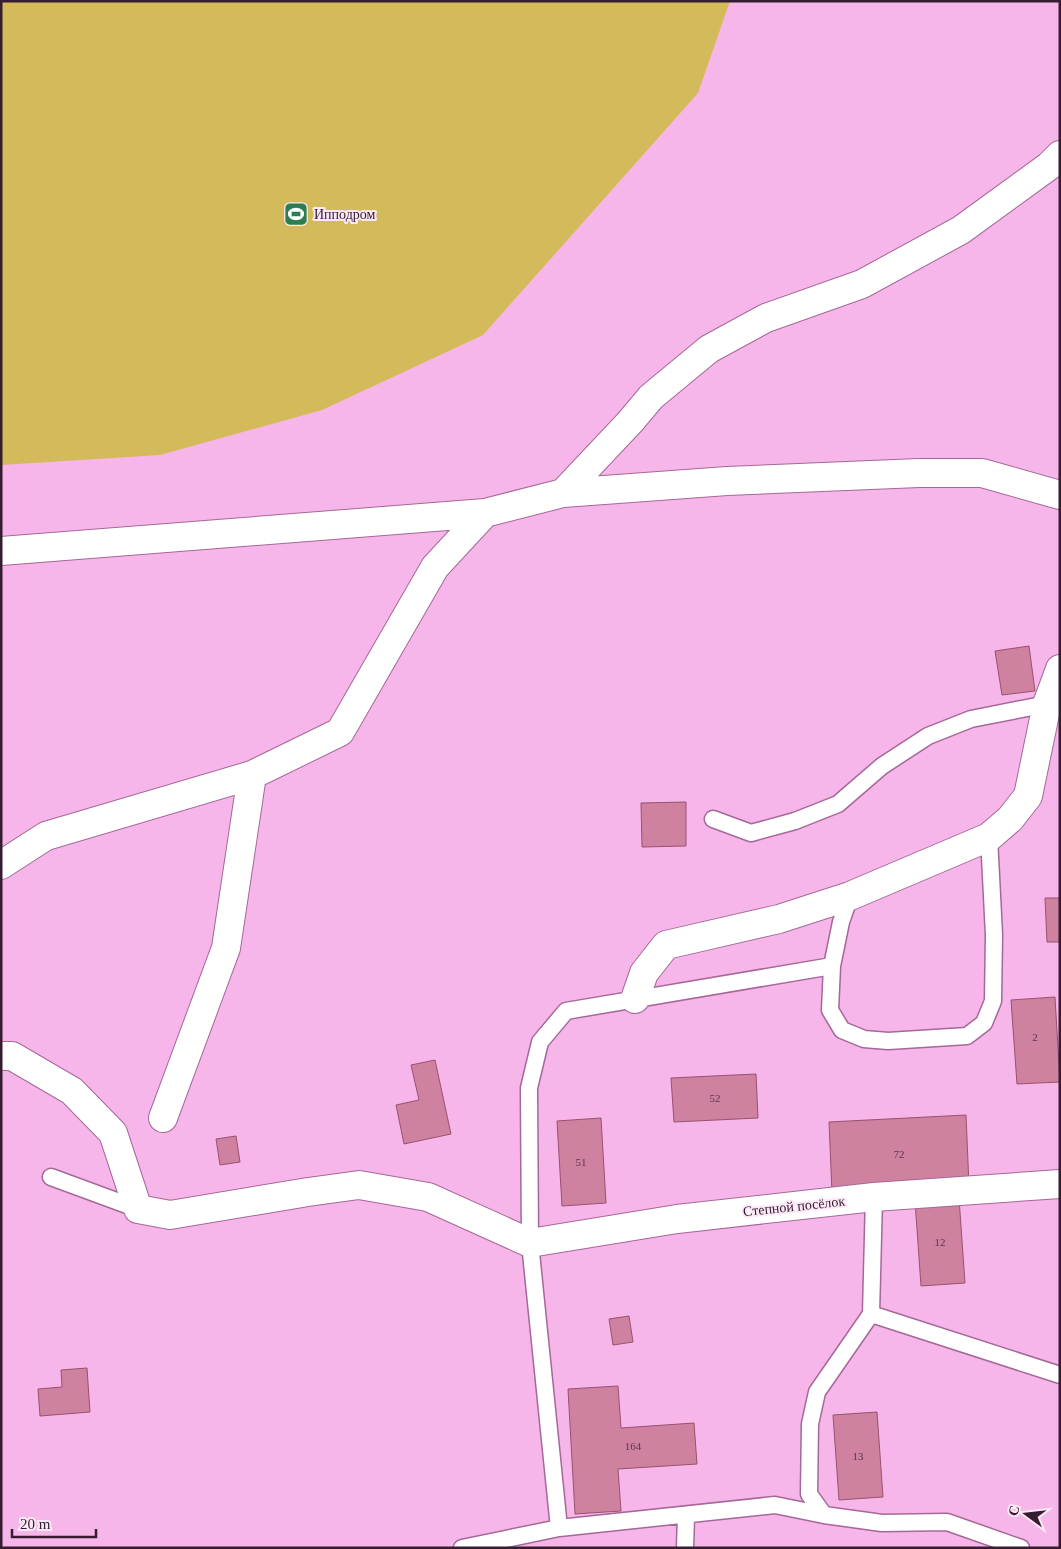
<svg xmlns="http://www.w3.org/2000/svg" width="1061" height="1549" viewBox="0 0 1061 1549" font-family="Georgia,serif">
<rect width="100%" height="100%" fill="#f7b6e9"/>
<path fill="#d3ba5b" d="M1,1H730L698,93L483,335L322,410L160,455L1,465Z"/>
<path fill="#ce82a0" stroke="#98516f" d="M1029,646L1035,691L1002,695L995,651Z
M686,802V846L642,847L641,803Z
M1045,898H1060V942H1047Z
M1055,997L1060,1082L1017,1084L1011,1000Z
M435,1060L451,1134L404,1144L396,1105L419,1100L411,1065Z
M756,1074L758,1118L674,1122L671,1078Z
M966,1115L969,1186L832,1193L829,1122Z
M601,1118L606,1203L562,1206L557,1121Z
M236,1136L240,1162L220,1165L216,1139Z
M959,1198L965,1283L921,1286L915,1201Z
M629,1316L633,1342L613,1345L609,1319Z
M87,1368L90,1412L40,1416L38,1389L62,1387L61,1370Z
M618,1386L621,1428L694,1423L697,1464L618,1469L621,1511L575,1514L568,1389Z
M877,1412L883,1497L839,1500L833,1415Z"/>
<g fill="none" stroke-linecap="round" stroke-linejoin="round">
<g stroke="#a56898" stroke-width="19">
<path id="service" d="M713,819L751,833L795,821L838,804L882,766L928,736L971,719L1047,704
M832,966L830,1010L842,1030L864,1039L888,1041L967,1036L984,1023L993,1001L994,935L989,837
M51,1177L138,1209
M871,1314L1060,1375
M824,1515L809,1494L810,1424L817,1392L871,1314L874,1197
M559,1528L530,1243L529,1088L540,1042L566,1011L832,966L841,922L850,896
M462,1548L559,1528L775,1505L824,1515L882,1523L947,1522L1021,1548
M685,1548L686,1516"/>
</g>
<g stroke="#a56898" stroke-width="30">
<path id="minor" d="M563,493L630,422L651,397L709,349L766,318L862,284L961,230L1049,166L1060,155
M1,551L485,513L563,493L727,481L919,473H982L1060,495
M252,775L340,732L435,567L485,513
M1,865L46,836L252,775L226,948L163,1118
M635,999L644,973L666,945L779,919L850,896L989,837L1010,819L1028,796L1047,704L1060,669
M1,1056H12L72,1091L113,1133L138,1209L170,1215L308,1192L359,1185L428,1197L530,1243L677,1219L874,1197L1060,1184"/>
</g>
<use href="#service" stroke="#fff" stroke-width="16"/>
<use href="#minor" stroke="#fff" stroke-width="28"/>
</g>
<defs>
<g id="stadium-square" transform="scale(1.25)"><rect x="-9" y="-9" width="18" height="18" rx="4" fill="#2d7e4f" stroke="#fde8f7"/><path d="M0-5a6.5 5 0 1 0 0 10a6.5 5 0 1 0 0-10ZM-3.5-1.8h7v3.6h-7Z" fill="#fff"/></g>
</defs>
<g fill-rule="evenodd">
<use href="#stadium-square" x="296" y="214"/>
</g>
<g text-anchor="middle" stroke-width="4" stroke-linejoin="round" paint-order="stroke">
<g font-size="11" fill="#5b364c">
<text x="1035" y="1041">2</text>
<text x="715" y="1102">52</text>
<text x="899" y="1158">72</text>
<text x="581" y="1166">51</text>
<text x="940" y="1246">12</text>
<text x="633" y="1450">164</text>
<text x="858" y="1460">13</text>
</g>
<g font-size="14" fill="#351c30" stroke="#fde8f7" text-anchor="start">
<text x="314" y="219">Ипподром</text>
</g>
<g font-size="14" fill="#351c30" stroke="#fde8f7">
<text transform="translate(794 1206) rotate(-6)" y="5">Степной посёлок</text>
</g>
</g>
<rect width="1061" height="1549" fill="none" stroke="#351c30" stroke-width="5"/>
<g transform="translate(1026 1514) rotate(285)" stroke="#fde8f7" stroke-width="4" paint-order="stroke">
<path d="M0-4L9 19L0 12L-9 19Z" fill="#351c30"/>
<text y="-8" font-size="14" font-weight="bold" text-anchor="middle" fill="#351c30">С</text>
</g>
<path d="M12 1529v8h84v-8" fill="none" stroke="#351c30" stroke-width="2.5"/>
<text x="20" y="1529" font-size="15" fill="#351c30" stroke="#fde8f7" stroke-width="4" paint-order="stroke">20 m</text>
</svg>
